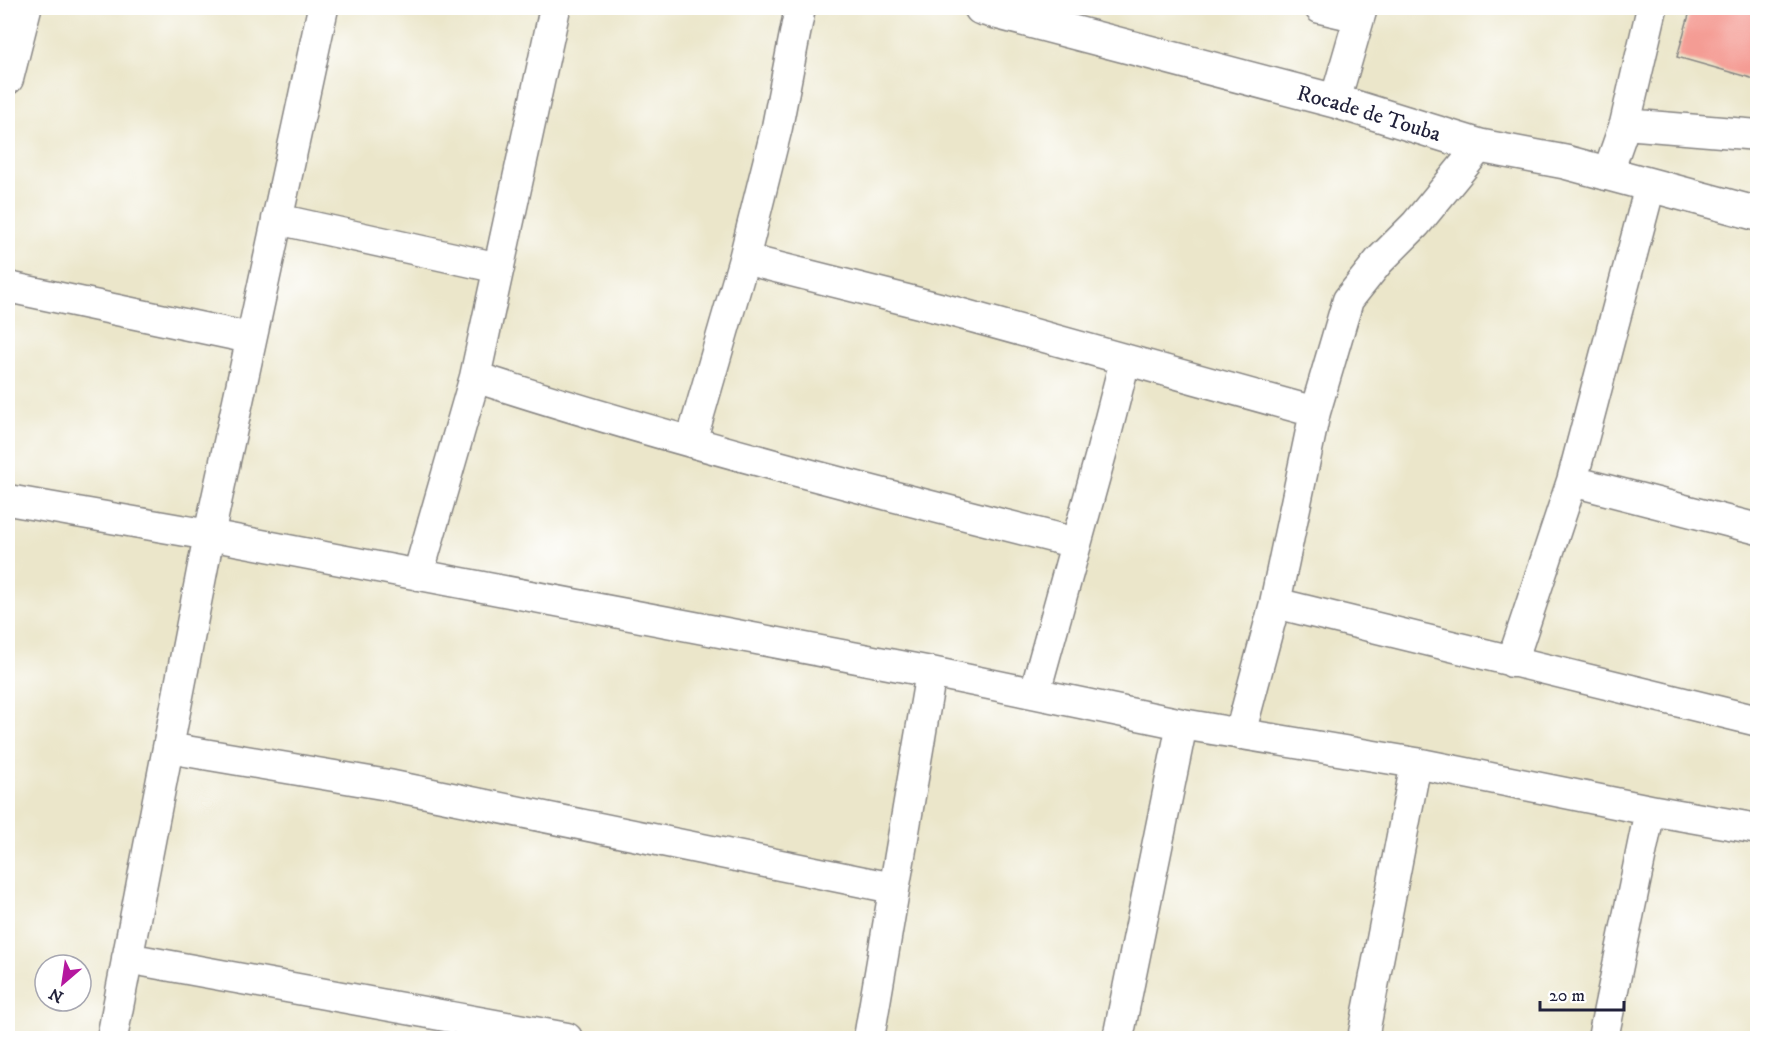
<svg xmlns="http://www.w3.org/2000/svg" width="1765" height="1046" viewBox="0 0 1765 1046" font-family="'IM FELL DW Pica',serif">
<rect width="100%" height="100%" fill="#fff"/>
<filter id="ink" filterUnits="userSpaceOnUse"><feTurbulence type="fractalNoise" baseFrequency=".0167" numOctaves="2"/><feDisplacementMap in="SourceGraphic" scale="12" xChannelSelector="R" yChannelSelector="G"/><feConvolveMatrix kernelMatrix="1 2 1 2 8 2 1 2 1" color-interpolation-filters="sRGB"/></filter>
<filter id="wash" filterUnits="userSpaceOnUse"><feTurbulence type="fractalNoise" baseFrequency=".008" numOctaves="4" result="noise"/><feDisplacementMap in="SourceGraphic" scale="24" xChannelSelector="R" yChannelSelector="G"/><feGaussianBlur stdDeviation="1.35" result="paint"/><feColorMatrix in="noise" values="0 0 0 0 0 0 0 0 0 0 0 0 0 0 0 0 0 1.4 0 .05"/><feComposite in="paint" operator="in"/></filter>
<g filter="url(#wash)">
<rect width="100%" height="100%" fill="#ebe6ca"/>
<g id="blocks">
<path fill="#f49c94" d="M1691,8L1758,9V80L1677,57Z"/>
</g>
</g>
<g filter="url(#ink)">
<use href="#blocks" fill-opacity="0" stroke="#868482" stroke-width="1.5"/>
<g fill="none" stroke-linecap="round" stroke-linejoin="round">
<g stroke="#868482" stroke-width="33">
<path id="minor" d="M1320,8L1359,17
M8,79L26,8
M1335,101L1362,8
M1625,124L1758,135
M1607,175L1625,124L1652,8
M277,219L499,268
M744,259L951,311L1315,412
M8,287L250,338
M475,377C673,441 874,492 1076,543
M691,442L744,259L777,127L800,8
M1572,481L1758,529
M8,500L209,535L931,672L1182,724L1416,763L1650,810L1758,829
M418,575L475,377L555,8
M1275,603L1758,721
M1512,662L1572,481L1650,186
M1035,692L1101,454L1125,360
M1240,734L1275,603L1315,412L1348,300L1379,261L1416,224L1480,146
M168,748L388,785L893,888
M127,958L567,1038
M112,1038L209,535L323,8
M869,1038L931,672
M1118,1038L1182,724
M1363,1038L1416,763
M1603,1038L1650,810"/>
</g>
<g stroke="#868482" stroke-width="36">
<g id="major">
<path id="s1" d="M981,8L1335,101L1480,146L1565,162L1758,214"/>
</g>
</g>
<use href="#minor" stroke="#fff" stroke-width="30"/>
<use href="#major" stroke="#fff" stroke-width="33"/>
</g>
</g>
<g text-anchor="middle" stroke-width="4.5" stroke-linejoin="round" paint-order="stroke">
<g font-size="22" fill="#22223b" stroke="#fff">
<text dy="8" stroke="none"><textPath href="#s1" startOffset="402">Rocade de Touba</textPath></text>
</g>
</g>
<rect width="1765" height="1046" fill="none" stroke="#fff" stroke-width="30"/>
<g transform="translate(63 983) rotate(209)"><circle r="28" fill="#ffffff" stroke="#a7a7b1" stroke-width="1.5"/>
<path d="M0-4.5L10 22L0 15L-10 22Z" fill="#b5179e"/>
<text y="-9" font-size="16" font-weight="bold" text-anchor="middle" fill="#22223b">N</text>
</g>
<path d="M1540 1001v9h84v-9" fill="none" stroke="#22223b" stroke-width="3"/>
<text x="1549" y="1001" font-size="18" fill="#22223b" stroke="#ffffff" stroke-width="4.5" paint-order="stroke">20 m</text>
</svg>
